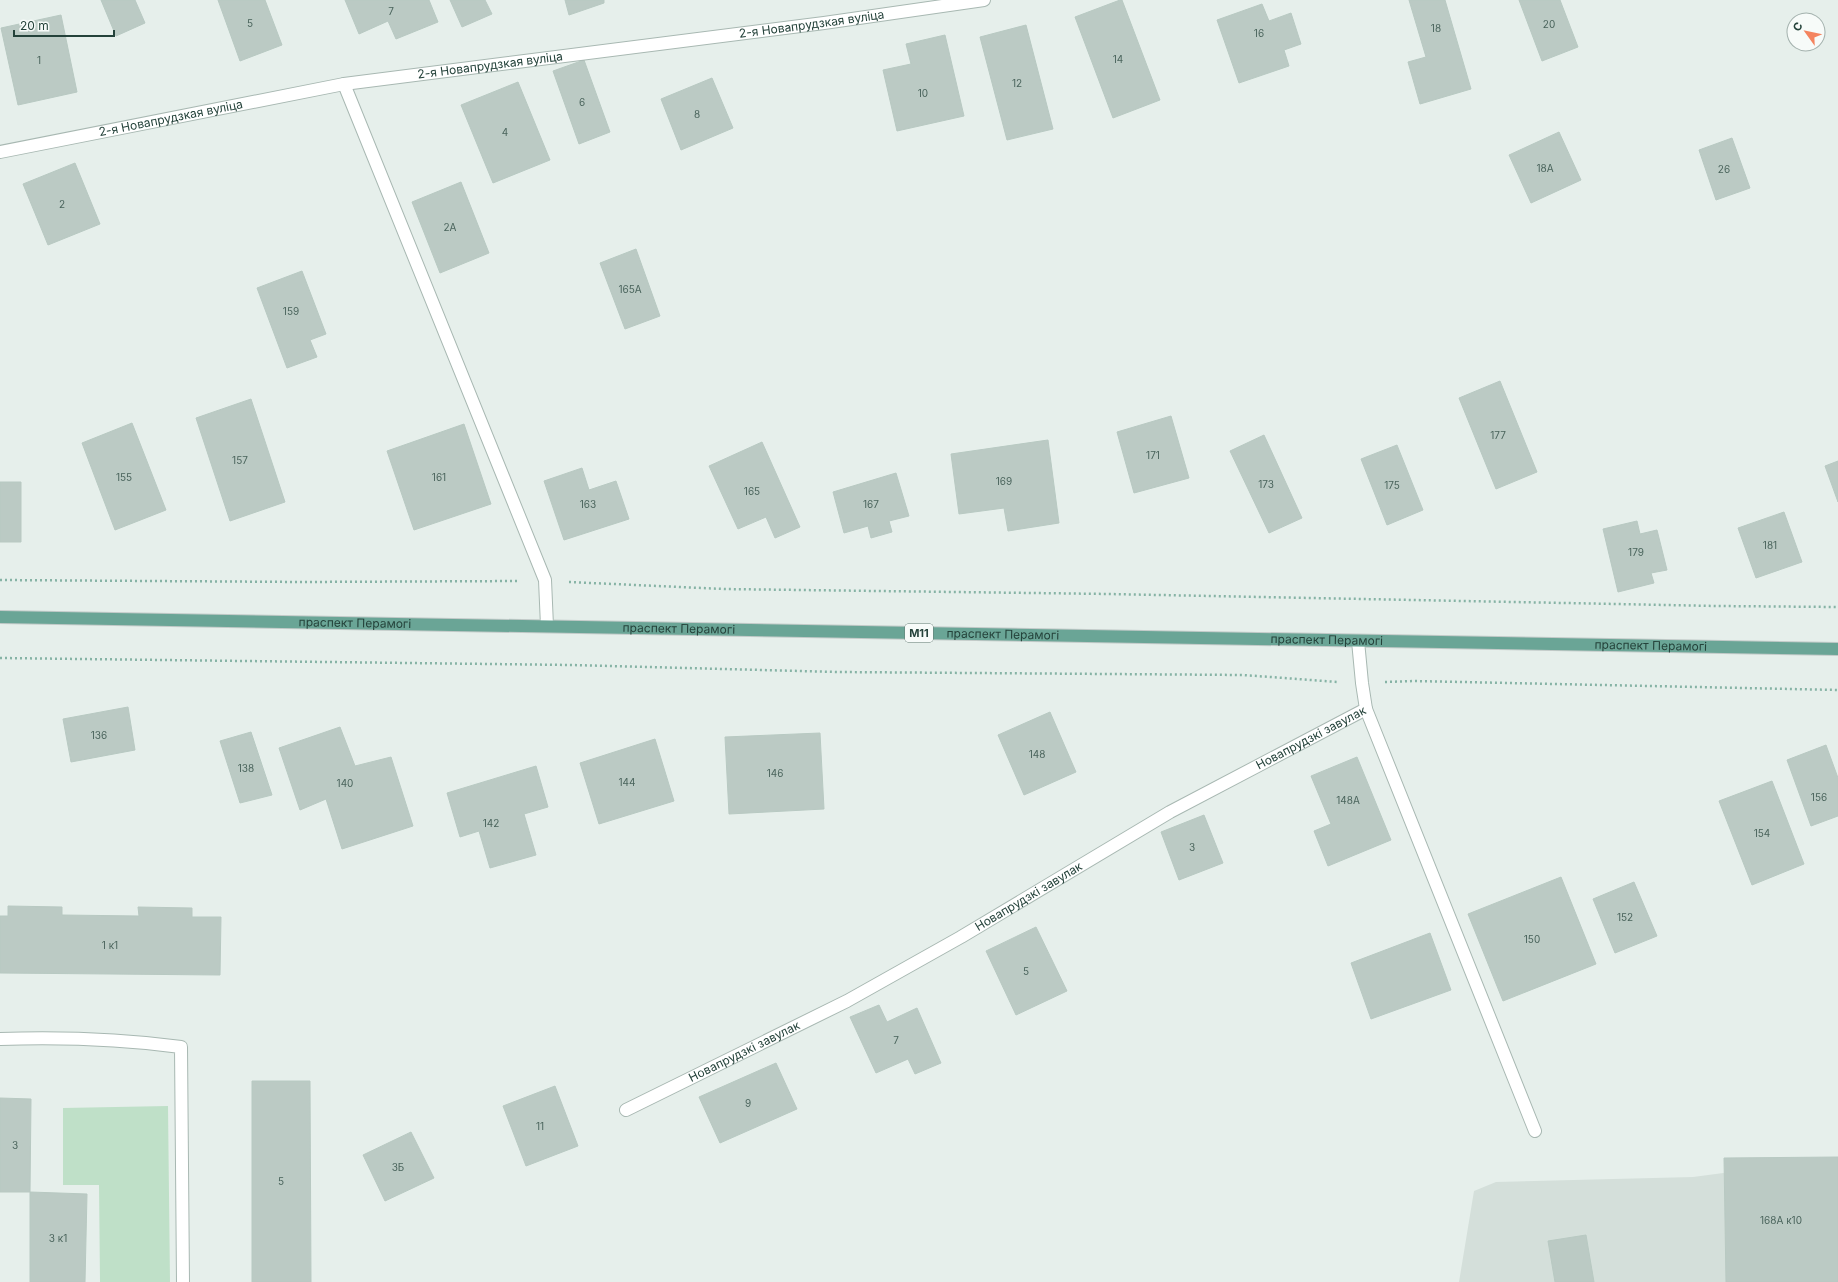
<svg xmlns="http://www.w3.org/2000/svg" width="1838" height="1282" viewBox="0 0 1838 1282" font-family="Inter,sans-serif">
<rect width="100%" height="100%" fill="#e6efeb"/>
<path fill="#d4dfda" d="M1838,1158V1282H1459L1474,1191L1496,1182L1693,1177Z"/>
<path fill="#bfe0c8" d="M168,1106L170,1282H100L99,1185H63V1108Z"/>
<path fill="#bbcac4" stroke="#b8c9c2" d="M101,0H135L145,23L116,36Z
M218,0H265L282,45L240,61Z
M345,0H429L438,22L396,39L388,21L359,34Z
M450,0H485L492,14L462,27Z
M565,0H604V3L569,15Z
M1120,0H1122L1160,100L1113,118L1075,17Z
M1409,0H1445L1471,89L1420,104L1408,62L1426,57Z
M1519,0H1560L1578,47L1542,61Z
M1262,4L1269,21L1291,13L1301,44L1284,50L1289,66L1239,83L1217,20Z
M61,15L77,92L18,105L1,28Z
M1026,25L1053,129L1007,140L980,37Z
M945,35L964,116L897,131L883,70L911,64L906,44Z
M584,60L610,132L579,144L553,71Z
M712,78L733,128L681,150L661,99Z
M518,82L550,160L493,183L461,105Z
M1559,132L1581,180L1531,203L1509,155Z
M1732,138L1750,188L1716,200L1699,150Z
M75,163L100,224L48,245L23,184Z
M461,182L489,253L440,273L412,202Z
M636,249L660,316L625,329L600,263Z
M302,271L326,334L310,340L317,357L287,368L257,288Z
M1500,381L1537,472L1496,489L1459,398Z
M251,399L285,502L230,521L196,418Z
M1171,416L1189,478L1134,493L1117,432Z
M132,423L166,510L115,530L82,443Z
M464,424L491,504L414,530L387,451Z
M1264,435L1302,518L1269,533L1230,451Z
M1048,440L1059,523L1008,531L1004,508L959,514L951,454Z
M762,442L800,527L775,538L766,517L738,529L709,466Z
M1397,445L1423,510L1387,525L1361,459Z
M1838,461V502L1825,466Z
M582,468L589,490L616,481L629,519L564,540L544,481Z
M896,473L909,516L889,521L892,532L871,538L868,526L844,533L833,492Z
M0,482H21V542H0Z
M1784,512L1802,562L1756,578L1738,528Z
M1637,521L1640,534L1657,530L1667,570L1651,573L1654,583L1618,592L1603,529Z
M128,707L135,750L71,762L63,719Z
M1050,712L1076,772L1024,795L998,735Z
M340,727L355,766L391,757L413,826L342,849L326,799L300,810L279,748Z
M251,732L272,795L240,803L220,741Z
M820,733L824,809L729,814L725,737Z
M655,739L674,801L599,824L580,763Z
M1826,745L1838,778V816L1811,826L1787,760Z
M1357,757L1391,840L1328,866L1314,831L1331,824L1311,776Z
M536,766L548,807L524,814L536,855L490,868L479,831L460,837L447,793Z
M1772,781L1804,864L1752,885L1719,801Z
M1204,815L1223,863L1179,880L1161,832Z
M1561,877L1596,964L1503,1001L1468,914Z
M1634,882L1657,936L1615,953L1593,899Z
M8,906L62,907V915L139,916L138,907L192,908V917H221L220,975L0,973V916H8Z
M1036,927L1067,991L1016,1015L986,951Z
M1430,933L1451,990L1371,1019L1351,963Z
M879,1005L887,1022L917,1008L941,1063L915,1074L908,1059L876,1073L850,1017Z
M776,1063L797,1109L720,1143L699,1097Z
M252,1081H310L311,1282H252Z
M555,1086L578,1146L526,1166L503,1106Z
M0,1098L31,1099L30,1192H0Z
M411,1132L434,1178L385,1201L363,1155Z
M1838,1157V1282H1726L1724,1158Z
M30,1192L87,1194L85,1282H30Z
M1586,1235L1594,1282H1555L1548,1241Z"/>
<g fill="none" stroke-linecap="round" stroke-linejoin="round">
<g stroke="#a8b8b2" stroke-width="14">
<path id="service" d="M1366,709L1535,1131
M0,1039C61,1037 121,1039 181,1047L183,1282"/>
</g>
<g stroke="#a8b8b2" stroke-width="14">
<g id="minor">
<path d="M344,84L545,580L547,626"/>
<path id="s1" d="M0,152L344,84L824,23L984,0"/>
<path id="s2" d="M626,1110L847,1001L961,937L1170,812L1366,709L1362,683L1358,641"/>
</g>
</g>
<g stroke="#c2cac8" stroke-width="14">
<g id="primary">
<path id="s3" d="M0,617L1838,649"/>
</g>
</g>
<path stroke="#86b3a5" stroke-width="2.5" stroke-dasharray="2 3" stroke-linecap="butt" d="M0,580L302,582L520,581
M569,582L724,589L1109,594L1717,606L1838,607
M0,658L572,665L838,672L1243,675L1338,682
M1385,682L1414,681L1838,690"/>
<use href="#service" stroke="#fff" stroke-width="12"/>
<use href="#minor" stroke="#fff" stroke-width="12"/>
<use href="#primary" stroke="#6aa596" stroke-width="12"/>
</g>
<g text-anchor="middle" stroke-width="3.5" stroke-linejoin="round" paint-order="stroke">
<g font-size="10" fill="#4a645c">
<text x="391" y="15">7</text>
<text x="250" y="27">5</text>
<text x="1549" y="28">20</text>
<text x="1436" y="32">18</text>
<text x="1259" y="37">16</text>
<text x="1118" y="63">14</text>
<text x="39" y="64">1</text>
<text x="1017" y="87">12</text>
<text x="923" y="97">10</text>
<text x="582" y="106">6</text>
<text x="697" y="118">8</text>
<text x="505" y="136">4</text>
<text x="1545" y="172">18А</text>
<text x="1724" y="173">26</text>
<text x="62" y="208">2</text>
<text x="450" y="231">2А</text>
<text x="630" y="293">165А</text>
<text x="291" y="315">159</text>
<text x="1498" y="439">177</text>
<text x="1153" y="459">171</text>
<text x="240" y="464">157</text>
<text x="124" y="481">155</text>
<text x="439" y="481">161</text>
<text x="1004" y="485">169</text>
<text x="1266" y="488">173</text>
<text x="1392" y="489">175</text>
<text x="752" y="495">165</text>
<text x="588" y="508">163</text>
<text x="871" y="508">167</text>
<text x="1770" y="549">181</text>
<text x="1636" y="556">179</text>
<text x="99" y="739">136</text>
<text x="1037" y="758">148</text>
<text x="246" y="772">138</text>
<text x="775" y="777">146</text>
<text x="627" y="786">144</text>
<text x="345" y="787">140</text>
<text x="1819" y="801">156</text>
<text x="1348" y="804">148А</text>
<text x="491" y="827">142</text>
<text x="1762" y="837">154</text>
<text x="1192" y="851">3</text>
<text x="1625" y="921">152</text>
<text x="1532" y="943">150</text>
<text x="110" y="949">1 к1</text>
<text x="1026" y="975">5</text>
<text x="896" y="1044">7</text>
<text x="748" y="1107">9</text>
<text x="540" y="1130">11</text>
<text x="15" y="1149">3</text>
<text x="398" y="1171">3Б</text>
<text x="281" y="1185">5</text>
<text x="1781" y="1224">168А к10</text>
<text x="58" y="1242">3 к1</text>
</g>
<rect fill="#f7fbf9" stroke="#637a73" stroke-width="1" x="905" y="624" width="28" height="18" rx="3"/>
<g font-size="11" font-weight="bold" fill="#24423a">
<text x="919" y="637">М11</text>
</g>
<g font-size="12" fill="#24423a" stroke="#f7fbf9">
<text dy="4" stroke="none"><textPath href="#s1" startOffset="822">2-я Новапрудзкая вуліца</textPath></text>
<text dy="4" stroke="none"><textPath href="#s1" startOffset="498">2-я Новапрудзкая вуліца</textPath></text>
<text dy="4" stroke="none"><textPath href="#s1" startOffset="174">2-я Новапрудзкая вуліца</textPath></text>
<text dy="4" stroke="none"><textPath href="#s3" startOffset="355">праспект Перамогі</textPath></text>
<text dy="4" stroke="none"><textPath href="#s3" startOffset="679">праспект Перамогі</textPath></text>
<text dy="4" stroke="none"><textPath href="#s3" startOffset="1003">праспект Перамогі</textPath></text>
<text dy="4" stroke="none"><textPath href="#s3" startOffset="1327">праспект Перамогі</textPath></text>
<text dy="4" stroke="none"><textPath href="#s3" startOffset="1651">праспект Перамогі</textPath></text>
<text dy="4" stroke="none"><textPath href="#s2" startOffset="780">Новапрудзкі завулак</textPath></text>
<text dy="4" stroke="none"><textPath href="#s2" startOffset="456">Новапрудзкі завулак</textPath></text>
<text dy="4" stroke="none"><textPath href="#s2" startOffset="132">Новапрудзкі завулак</textPath></text>
</g>
</g>
<g transform="translate(1806 32) rotate(303)"><circle r="19" fill="#f7fbf9" stroke="#a3b1ad"/>
<path d="M0-3L7 15L0 10L-7 15Z" fill="#f4845f"/>
<text y="-6" font-size="11" font-weight="bold" text-anchor="middle" fill="#24423a">С</text>
</g>
<path d="M14 30v6h100v-6" fill="none" stroke="#24423a" stroke-width="2"/>
<text x="20" y="30" font-size="12" fill="#24423a" stroke="#f7fbf9" stroke-width="3" paint-order="stroke">20 m</text>
</svg>
